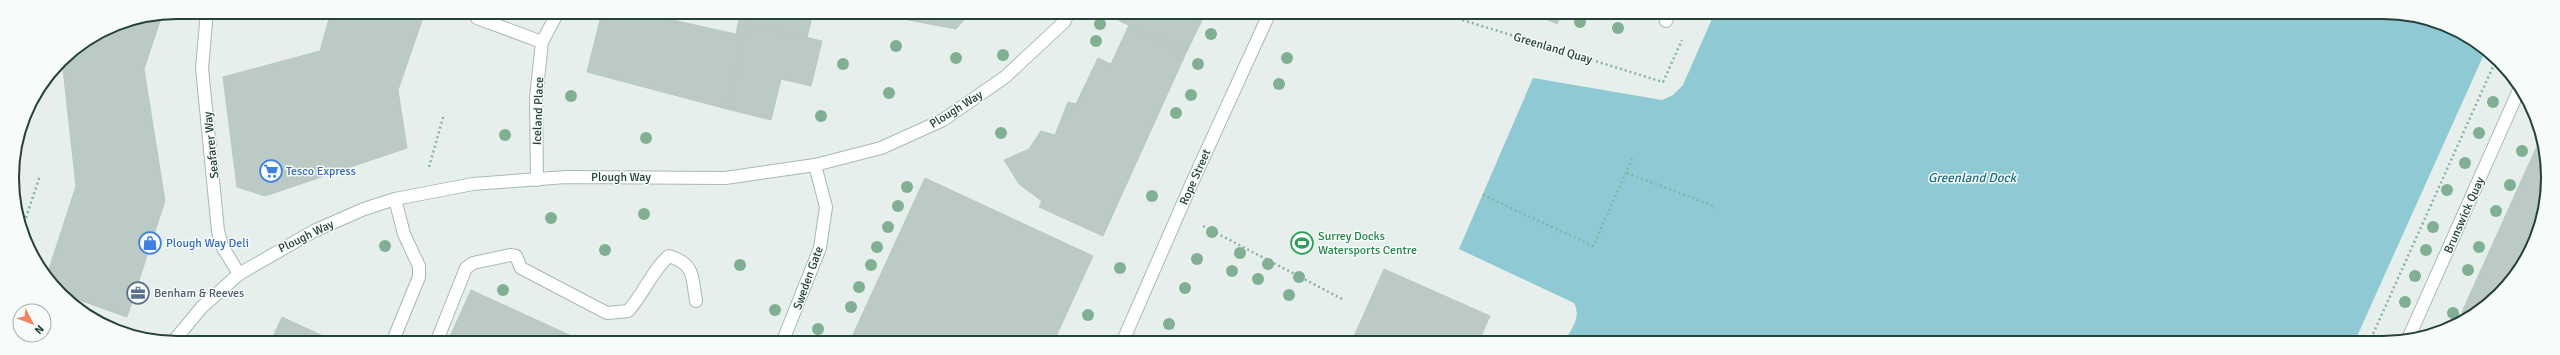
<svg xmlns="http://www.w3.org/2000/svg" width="2560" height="355" viewBox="0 0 2560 355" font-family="Signika,sans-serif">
<rect width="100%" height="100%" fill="#e6efeb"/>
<path fill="#8ec9d4" d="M1715,12H2394L2456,29L2485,52L2354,343H1563C1571,330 1582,317 1574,303L1459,249L1533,78L1662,100L1673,95L1683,85Z"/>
<path fill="#bbcac4" stroke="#b8c9c2" d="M331,12H425L398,90L407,148L265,196L237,187L223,77L320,51Z
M602,12H637L744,36L727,109L587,72Z
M740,12H813L807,38L747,24L744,36L736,35Z
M866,12H971L956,29Z
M1121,12H1206L1186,53L1118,20Z
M1530,12H1562L1557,24Z
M162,15L144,69L165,201L127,317L65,295L53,287L47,275L76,186L62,60L114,25Z
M747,24L822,41L811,86L781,79L771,120L727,109Z
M1129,25L1186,53L1103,236L1039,207L1042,201L1019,184L1004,160L1029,149L1041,131L1055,135L1068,102L1076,104L1098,58L1111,64Z
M2541,137L2548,189L2531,250L2499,295L2469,315L2462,312Z
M925,178L1093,256L1053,343H849Z
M1384,269L1490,316L1478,343H1351Z
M471,290L587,343H447Z
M282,317L336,342L335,343H270Z"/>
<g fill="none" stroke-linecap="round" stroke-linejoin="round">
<g stroke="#a8b8b2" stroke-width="14">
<path id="service" d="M207,12L202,68L218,231L222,246L239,274
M436,343L466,268L473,263L510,255L516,256L521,268L607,313L628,311C644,294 652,270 669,256C695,264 692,277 696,301"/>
</g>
<g stroke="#a8b8b2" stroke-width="14">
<path id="minor" d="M477,18L542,42
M1666,21L1670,12
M537,180L536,98L542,42L558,12
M2408,339L2519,90
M392,343L419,277V266L404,234L395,199
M782,343L820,248L826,207L815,165
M1122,343L1191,185L1270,12"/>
</g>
<g stroke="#a4bbb3" stroke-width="14">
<path id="secondary" d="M172,343L202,307L239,274L314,231L364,209L395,199L473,184L566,177L725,178L815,165L881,148L943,120L1005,77L1064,22L1069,12"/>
</g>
<path stroke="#86b3a5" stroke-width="2.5" stroke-dasharray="2 3" stroke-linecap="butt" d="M1444,12L1456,18L1663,82L1682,40
M429,167L444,114
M1627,173L1716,207
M1483,195L1593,246L1633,157
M1203,226L1344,300
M21,232L40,176
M2369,343L2496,60"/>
<use href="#service" stroke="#fff" stroke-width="12"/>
<use href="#minor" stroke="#fff" stroke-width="12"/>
<use href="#secondary" stroke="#fff" stroke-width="12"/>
</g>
<g fill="#80af93">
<circle cx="1580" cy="22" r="6"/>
<circle cx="1100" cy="24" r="6"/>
<circle cx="1618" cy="28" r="6"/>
<circle cx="1211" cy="34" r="6"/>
<circle cx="1096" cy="41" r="6"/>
<circle cx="896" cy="46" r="6"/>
<circle cx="1003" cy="55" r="6"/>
<circle cx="956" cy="58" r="6"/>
<circle cx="1287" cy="58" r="6"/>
<circle cx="843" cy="64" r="6"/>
<circle cx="1198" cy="64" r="6"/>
<circle cx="1279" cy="84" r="6"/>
<circle cx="889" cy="93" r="6"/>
<circle cx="1191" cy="95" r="6"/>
<circle cx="571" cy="96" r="6"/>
<circle cx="2493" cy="102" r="6"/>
<circle cx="1176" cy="113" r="6"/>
<circle cx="821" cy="116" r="6"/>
<circle cx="1001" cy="133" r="6"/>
<circle cx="2479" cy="133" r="6"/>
<circle cx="505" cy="135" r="6"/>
<circle cx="646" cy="138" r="6"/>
<circle cx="2522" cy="151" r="6"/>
<circle cx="2465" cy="163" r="6"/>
<circle cx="2510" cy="185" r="6"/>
<circle cx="907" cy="187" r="6"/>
<circle cx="2447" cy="190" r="6"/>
<circle cx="1152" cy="196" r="6"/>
<circle cx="898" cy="206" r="6"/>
<circle cx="2496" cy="211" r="6"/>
<circle cx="644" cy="214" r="6"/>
<circle cx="551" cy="218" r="6"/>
<circle cx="888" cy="227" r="6"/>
<circle cx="2433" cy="227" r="6"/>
<circle cx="1212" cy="232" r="6"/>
<circle cx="385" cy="246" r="6"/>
<circle cx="877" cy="247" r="6"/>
<circle cx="2479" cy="247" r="6"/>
<circle cx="605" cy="250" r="6"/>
<circle cx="2426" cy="250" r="6"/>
<circle cx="1240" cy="253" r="6"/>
<circle cx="1197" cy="259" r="6"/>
<circle cx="1268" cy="264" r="6"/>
<circle cx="740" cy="265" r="6"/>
<circle cx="871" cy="265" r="6"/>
<circle cx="1120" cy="268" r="6"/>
<circle cx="2468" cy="270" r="6"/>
<circle cx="1232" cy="271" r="6"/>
<circle cx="2415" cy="276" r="6"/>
<circle cx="1299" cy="277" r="6"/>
<circle cx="1258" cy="279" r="6"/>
<circle cx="859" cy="287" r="6"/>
<circle cx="1185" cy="288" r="6"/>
<circle cx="503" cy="290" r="6"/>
<circle cx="1289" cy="295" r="6"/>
<circle cx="2405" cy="302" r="6"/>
<circle cx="851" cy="307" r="6"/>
<circle cx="775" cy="310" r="6"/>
<circle cx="2453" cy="313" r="6"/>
<circle cx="1088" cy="315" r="6"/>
<circle cx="1169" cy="324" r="6"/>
<circle cx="818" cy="329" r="6"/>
</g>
<defs>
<g id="supermarket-ring" transform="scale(1.15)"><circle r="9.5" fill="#f7fbf9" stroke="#3f7fe0" stroke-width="1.5"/><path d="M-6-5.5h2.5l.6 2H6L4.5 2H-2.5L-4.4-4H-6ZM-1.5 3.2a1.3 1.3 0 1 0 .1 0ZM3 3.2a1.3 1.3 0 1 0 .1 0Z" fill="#3f7fe0"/></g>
<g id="shop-ring" transform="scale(1.15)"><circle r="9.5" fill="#f7fbf9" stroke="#3f7fe0" stroke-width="1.5"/><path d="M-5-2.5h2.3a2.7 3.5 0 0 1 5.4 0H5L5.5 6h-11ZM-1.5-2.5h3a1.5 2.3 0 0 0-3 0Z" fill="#3f7fe0"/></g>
<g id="stadium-ring" transform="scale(1.15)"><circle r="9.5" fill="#f7fbf9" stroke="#2e9e5b" stroke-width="1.5"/><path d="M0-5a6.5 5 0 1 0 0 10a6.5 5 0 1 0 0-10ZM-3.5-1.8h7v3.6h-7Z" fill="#2e9e5b"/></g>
<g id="office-ring" transform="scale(1.15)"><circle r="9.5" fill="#f7fbf9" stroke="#5c6f8a" stroke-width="1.5"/><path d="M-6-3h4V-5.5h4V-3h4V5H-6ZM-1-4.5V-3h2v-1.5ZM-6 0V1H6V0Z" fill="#5c6f8a"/></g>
</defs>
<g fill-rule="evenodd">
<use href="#supermarket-ring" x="271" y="171"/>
<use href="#shop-ring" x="150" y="243"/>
<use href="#stadium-ring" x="1302" y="243"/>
<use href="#office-ring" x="138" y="293"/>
</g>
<g text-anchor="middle" stroke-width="3" stroke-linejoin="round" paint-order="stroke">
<g font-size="12" fill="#24423a" stroke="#f7fbf9">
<text transform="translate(1553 48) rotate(17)" y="4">Greenland Quay</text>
<text transform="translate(956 109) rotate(-32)" y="4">Plough Way</text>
<text transform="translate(538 111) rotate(-88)" y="4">Iceland Place</text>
<text transform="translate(211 145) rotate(-96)" y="4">Seafarer Way</text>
<text x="621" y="181">Plough Way</text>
<text transform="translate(1195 177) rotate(-66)" y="4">Rope Street</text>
<text transform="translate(2464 215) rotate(-66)" y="4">Brunswick Quay</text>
<text transform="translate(306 236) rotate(-26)" y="4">Plough Way</text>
<text transform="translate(808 278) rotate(-70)" y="4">Sweden Gate</text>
</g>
<g font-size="12" fill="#366cbe" stroke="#f7fbf9" text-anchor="start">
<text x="286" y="175">Tesco Express</text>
<text x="166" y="247">Plough Way Deli</text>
</g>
<g font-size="12" fill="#27864d" stroke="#f7fbf9" text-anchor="start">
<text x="1318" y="240">Surrey Docks<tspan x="1318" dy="14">Watersports Centre</tspan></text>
</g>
<g font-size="12" fill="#4e5e75" stroke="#f7fbf9" text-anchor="start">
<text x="154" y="297">Benham &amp; Reeves</text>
</g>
<g font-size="13" font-style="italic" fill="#1c6f80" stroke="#f7fbf9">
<text x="1972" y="182">Greenland Dock</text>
</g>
</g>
<path d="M0 0H2560V355H0ZM177 19H2383A158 158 0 0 1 2541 177V178A158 158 0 0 1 2383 336H177A158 158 0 0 1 19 178V177A158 158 0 0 1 177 19Z" fill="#f7fbf9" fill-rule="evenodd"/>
<path fill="none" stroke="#24423a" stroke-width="2" d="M177 19H2383A158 158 0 0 1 2541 177V178A158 158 0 0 1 2383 336H177A158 158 0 0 1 19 178V177A158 158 0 0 1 177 19Z"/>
<g transform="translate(32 323) rotate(132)"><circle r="19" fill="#f7fbf9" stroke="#a3b1ad"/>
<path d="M0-3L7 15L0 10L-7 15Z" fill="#f4845f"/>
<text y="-6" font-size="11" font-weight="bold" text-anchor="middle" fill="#24423a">N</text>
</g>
</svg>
